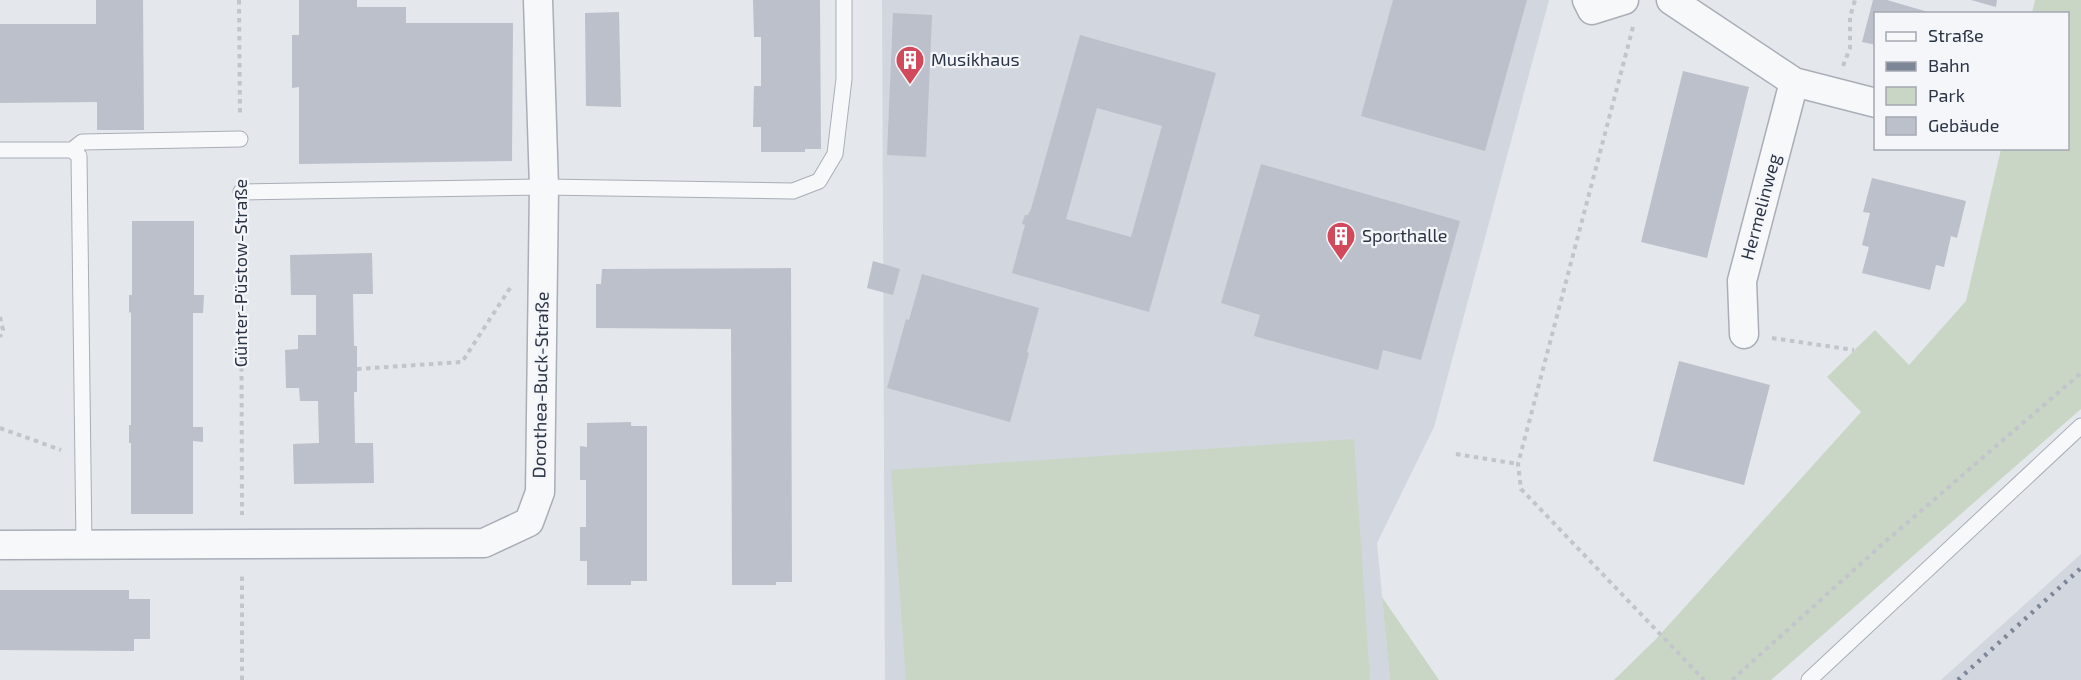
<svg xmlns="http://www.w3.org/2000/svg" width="2081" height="680" viewBox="0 0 2081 680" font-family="'Exo 2',sans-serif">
<rect width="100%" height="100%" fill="#e4e7ec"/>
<path fill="#d2d6de" d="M882,0H1549L1434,427L1377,543L1390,680H885Z
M2081,554V680H1941Z"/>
<path fill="#c9d6c5" d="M2035,0H2081V409L1771,680H1614L1656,639L1861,412L1827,377L1875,330L1909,365L1966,301L2001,149L2068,148V14L2032,13Z
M1354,439L1370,680H906L891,470Z
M1382,597L1439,680H1390Z"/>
<path fill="#bbc0ca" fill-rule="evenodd" d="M96,0H143L144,130H97V102L0,103V24H96Z
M299,0H357V7H406V23H513L512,161L299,164V87L292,88V35H299Z
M753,0H820L821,149H805V152H761V127H753L754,86H761V37H754Z
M1393,0H1527L1485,151L1361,116Z
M1873,0H1887L1935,14H1876V45L1862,42Z
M1971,0H1997L1996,7Z
M619,12L621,107L586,106L585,13Z
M893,13L932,15L926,157L887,155Z
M1080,35L1216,73L1149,312L1012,273L1025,225L1022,224L1025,215H1028L1031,209ZM1097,108L1162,126L1131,237L1066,219Z
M1683,71L1749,87L1707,258L1641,242Z
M1261,164L1460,221L1421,360L1383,350L1378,370L1254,336L1260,315L1221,303Z
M1872,178L1966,201L1957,238L1951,236L1944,267L1936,265L1930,290L1862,273L1869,247L1862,245L1870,213L1863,212Z
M132,221H194V295H204L203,313H193V427H203V442L193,441V514H131V443H129V425H131V312L129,313V295H132Z
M372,253L373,294H353L354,346H357V392H354L355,443H373L374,483L294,484L293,444L319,443L318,401H300L299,388H286L285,350L298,349V335H316V295H291L290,255Z
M873,261L900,269L893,295L867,288Z
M791,268L792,582H776V585H732L731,329L596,328V284H601L602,269Z
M922,274L1039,308L1027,352L1029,353L1010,422L887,388L906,319L909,320Z
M1679,361L1770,385L1744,485L1653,461Z
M631,422V426H647V581H631V585H587V561H580V527H586V480H580V446L587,447V423Z
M0,590H129V599H150V639H134V651L0,650Z"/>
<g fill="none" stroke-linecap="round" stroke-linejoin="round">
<g stroke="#a9aeb7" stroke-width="17">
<path id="lane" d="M0,150H72L79,156L84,546
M72,150L82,142L240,139
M241,192L544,187L793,191L819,181L835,154L844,79V0
M1809,680L2081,426"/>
</g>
<g stroke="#a9aeb7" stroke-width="31">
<path id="street" d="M1587,0L1592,10L1624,0
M1671,0L1794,82L1876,103
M1744,334L1742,281L1794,82
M0,545L484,543L529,522L540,492L544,187L538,0"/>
</g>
<path stroke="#c2c5cb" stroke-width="4" stroke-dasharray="4.5 4.5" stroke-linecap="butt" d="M239,0L240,116
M1633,27L1518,464L1521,489L1704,680
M1843,66L1850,48V17L1855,0
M241,214L242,515
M0,317L3,330L0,337
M1772,338L1854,350
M357,369L462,362L512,285
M0,428L61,450
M1456,454L1518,464
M242,680V574
M1732,680L1886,541L2081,373"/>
<use href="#lane" stroke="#f7f8fa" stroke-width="15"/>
<use href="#street" stroke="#f7f8fa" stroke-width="28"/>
<path stroke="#7d8696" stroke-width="4.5" stroke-dasharray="3 6" stroke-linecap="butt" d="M1958,680L2081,568"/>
</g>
<defs>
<g id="building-pin" transform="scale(1.5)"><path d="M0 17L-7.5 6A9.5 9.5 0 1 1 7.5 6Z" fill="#d1495b" stroke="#f4f6f9"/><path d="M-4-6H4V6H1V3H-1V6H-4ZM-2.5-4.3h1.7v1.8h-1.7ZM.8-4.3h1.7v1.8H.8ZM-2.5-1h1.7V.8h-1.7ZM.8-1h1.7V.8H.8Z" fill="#fff"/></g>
</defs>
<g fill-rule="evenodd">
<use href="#building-pin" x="910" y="60"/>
<use href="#building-pin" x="1341" y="236"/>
</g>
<g text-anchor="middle" stroke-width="4.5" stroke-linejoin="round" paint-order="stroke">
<g font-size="18" fill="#2b3445" stroke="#f4f6f9" text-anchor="start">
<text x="931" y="66">Musikhaus</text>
<text x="1362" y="242">Sporthalle</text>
</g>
<g font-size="18" fill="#2b3445" stroke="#f4f6f9">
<text transform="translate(1761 207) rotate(-75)" y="6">Hermelinweg</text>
<text transform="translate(241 273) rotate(-90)" y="6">Günter-Püstow-Straße</text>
<text transform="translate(541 385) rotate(-89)" y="6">Dorothea-Buck-Straße</text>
</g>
</g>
<rect x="1874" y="12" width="195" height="138" fill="#f4f6f9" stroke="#a4a8b1" stroke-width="1.5"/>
<rect x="1886" y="32" width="30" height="9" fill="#f7f8fa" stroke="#a4a8b1" stroke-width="1.5"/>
<text x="1928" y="42" font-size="18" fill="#2b3445">Straße</text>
<rect x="1886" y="62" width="30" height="9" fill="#7d8696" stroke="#a4a8b1" stroke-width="1.5"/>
<text x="1928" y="72" font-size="18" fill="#2b3445">Bahn</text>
<rect x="1886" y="87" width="30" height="18" fill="#c9d6c5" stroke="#a4a8b1" stroke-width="1.5"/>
<text x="1928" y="102" font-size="18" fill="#2b3445">Park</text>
<rect x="1886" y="117" width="30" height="18" fill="#bbc0ca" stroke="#a4a8b1" stroke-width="1.5"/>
<text x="1928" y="132" font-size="18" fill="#2b3445">Gebäude</text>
</svg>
